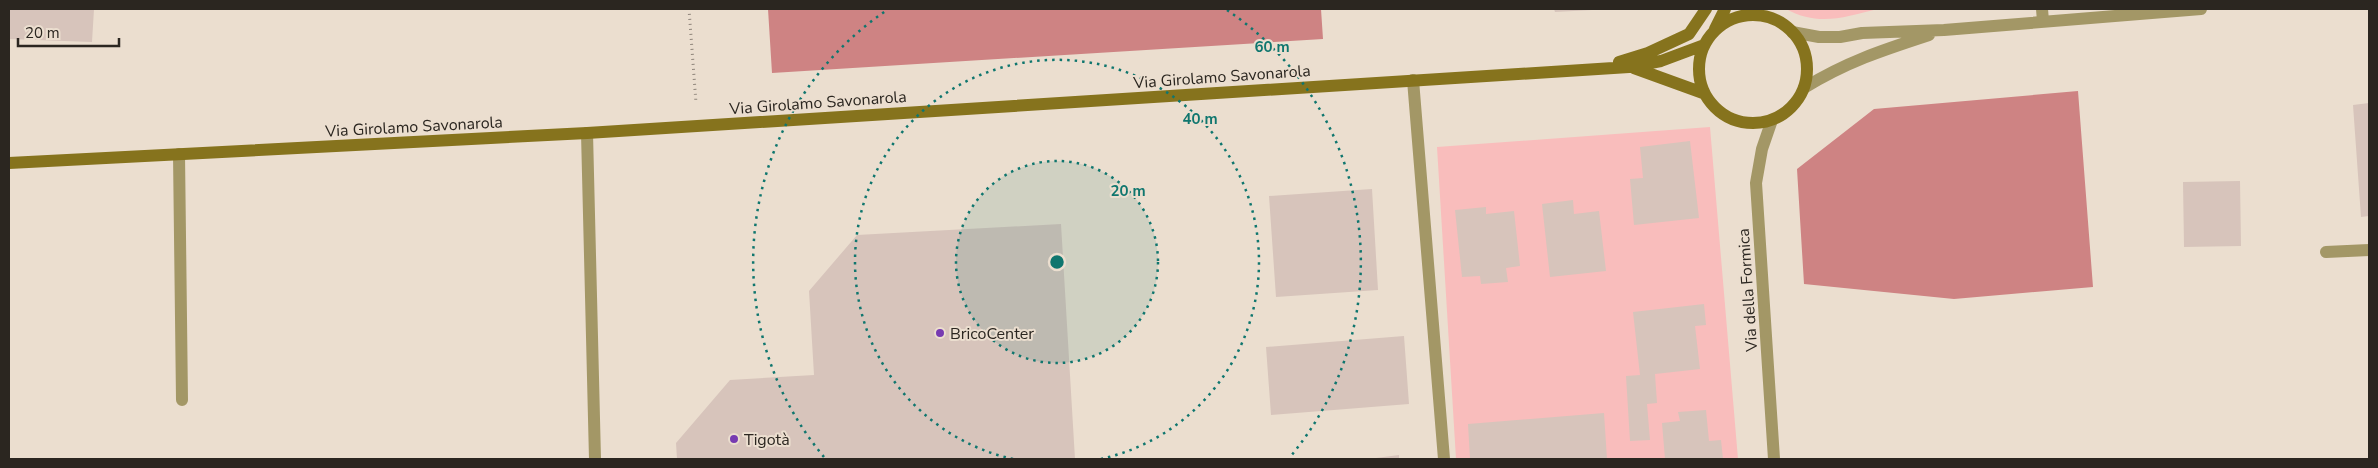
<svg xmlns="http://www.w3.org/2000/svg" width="2378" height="468" viewBox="0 0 2378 468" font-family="'Nunito Sans',sans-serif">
<rect width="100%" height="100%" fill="#ebdecf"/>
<path fill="#f9bdbc" d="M1786,9H1878C1844,17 1819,27 1786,9Z
M1710,127L1738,459H1456L1437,147Z"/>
<path fill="#ce8383" d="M768,9H1321L1323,39L772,73Z
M2078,91L2093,287L1954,299L1804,284L1797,169L1874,109Z"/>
<path fill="#d7c4bb" d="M9,9H94L92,42L9,39Z
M1554,9H1592V10L1555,12Z
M2369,103V216L2361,217L2353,105Z
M1690,141L1699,218L1634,225L1630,179L1643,178L1640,147Z
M2240,181L2241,246L2184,247L2183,182Z
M1372,189L1378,290L1276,297L1269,196Z
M1573,200L1574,214L1599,211L1606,271L1550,277L1542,204Z
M1486,207V214L1514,211L1520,266L1506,268L1508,282L1481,284L1480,276L1462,277L1455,210Z
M1061,224L1075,459H677L676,443L730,380L814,375L809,291L857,235Z
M1704,304L1706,325L1695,326L1700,369L1655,374L1657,403L1647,404L1650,440L1630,441L1626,376L1640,375L1633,312Z
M1404,336L1409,404L1271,415L1266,347Z
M1706,410L1709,441L1721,440L1723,459H1665L1662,423L1680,421L1678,412Z
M1604,413L1607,459H1470L1468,424Z
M1399,455V459H1376V458Z"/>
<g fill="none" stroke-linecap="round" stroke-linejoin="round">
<path stroke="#8f857b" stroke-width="3" stroke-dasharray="1 4" stroke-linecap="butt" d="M689,9L696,103"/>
<path stroke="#a39766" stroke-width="12" d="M2042,9L2043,21
M1413,80L1444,459
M587,133L595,459
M179,154L182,400
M2326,252L2369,250"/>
<path stroke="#a39766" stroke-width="12" d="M1792,32L1819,37H1840L1862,33L1944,30L2201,9
M1804,88C1846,62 1883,50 1929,35
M1772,120L1762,149L1756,183L1774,459"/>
<path stroke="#86731d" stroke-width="12" d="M1699 69a54 54 0 1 1 108 0a54 54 0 1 1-108 0Z
M1715,29L1725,9
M1619,62L1648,53L1689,34L1706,9
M1634,68L1703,93
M9,163L587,133L1629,67L1661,61L1704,45"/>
</g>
<circle cx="1057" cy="262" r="101" fill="#0f766e" fill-opacity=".12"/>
<g fill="none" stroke="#0f766e" stroke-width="2.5" stroke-dasharray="2.5 5">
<circle cx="1057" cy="262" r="101"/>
<path d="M1013 459A202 202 0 1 1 1101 459"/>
<path d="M824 457A304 304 0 0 1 887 10M1227 10A304 304 0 0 1 1290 457"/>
</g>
<g fill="#773bb1" stroke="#ebdecf" stroke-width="2">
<circle cx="940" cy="333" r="5"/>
<circle cx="734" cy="439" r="5"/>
</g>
<g text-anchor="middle" stroke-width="4" stroke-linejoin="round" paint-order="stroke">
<g font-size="16" fill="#2b2620" stroke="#ebdecf">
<text transform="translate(1222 76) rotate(-4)" y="6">Via Girolamo Savonarola</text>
<text transform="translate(818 102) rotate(-4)" y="6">Via Girolamo Savonarola</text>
<text transform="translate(414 126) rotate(-3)" y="6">Via Girolamo Savonarola</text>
<text transform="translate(1747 290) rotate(-94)" y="6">Via della Formica</text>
</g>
<g font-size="16" fill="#2b2620" stroke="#ebdecf" text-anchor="start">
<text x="950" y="339">BricoCenter</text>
<text x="744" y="445">Tigotà</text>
</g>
</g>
<circle cx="1057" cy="262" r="8" fill="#0f766e" stroke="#ebdecf" stroke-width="2.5"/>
<g font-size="15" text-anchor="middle" font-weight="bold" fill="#0f766e" stroke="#ebdecf" stroke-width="4" stroke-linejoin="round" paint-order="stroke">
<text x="1272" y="52">60 m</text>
<text x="1200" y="124">40 m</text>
<text x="1128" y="196">20 m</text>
</g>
<rect width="2378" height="468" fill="none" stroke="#2b2620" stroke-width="20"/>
<path d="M18 38v8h101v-8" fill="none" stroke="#2b2620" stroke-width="2.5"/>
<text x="25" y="38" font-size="15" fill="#2b2620" stroke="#ebdecf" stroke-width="4" paint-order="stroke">20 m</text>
</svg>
